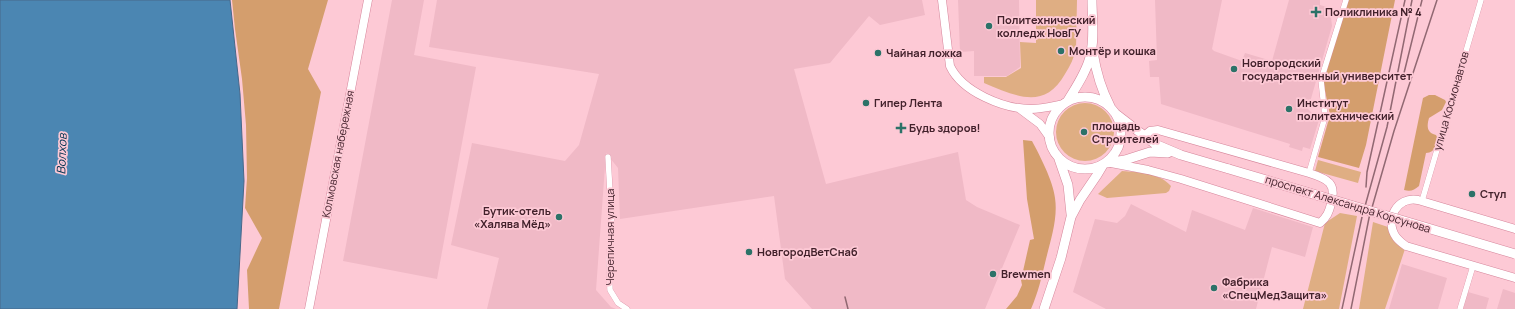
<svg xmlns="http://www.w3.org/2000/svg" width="1515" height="309" viewBox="0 0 1515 309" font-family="Manrope,sans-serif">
<rect width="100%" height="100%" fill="#fdc9d5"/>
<path fill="#f0b9c6" d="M392,0H424L414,55L476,67L437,279L343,261Z
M437,0H922L925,15L880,25L869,16L830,63L794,69L826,184L958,152L966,200L977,207L1020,225L985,309H812L785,279L774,196L620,219L618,168L606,153L596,290L611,307L616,309H487L499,258L451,245L472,143L565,161L579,145L599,74L429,47Z
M958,0H1019L1020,67L1007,76H974V51L960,52Z
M1155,0H1222L1212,49L1214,51L1242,61L1245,53L1272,61L1289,0H1320V5L1330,8L1332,26L1308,109L1319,120L1310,149L1303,147L1302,151L1289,147L1290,144L1161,104L1159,77H1150L1149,61L1157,60Z
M1131,204L1186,232L1192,210L1245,230L1253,208L1313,227L1305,257L1272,247L1256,309H1106L1073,292L1095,219L1117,223L1125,216Z
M1402,264L1447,278L1438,309H1389Z
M1503,289L1515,293V309H1497Z
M1468,292L1489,298L1486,309H1463Z"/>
<path fill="#dfae83" d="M1036,0H1077L1076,49C1074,58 1070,66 1065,74C1044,111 1016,96 984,83V77H1006L1021,68L1020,42L1036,43Z
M1056 132a29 29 0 1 1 58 0a29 29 0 1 1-58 0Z
M1318,160L1361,172L1358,183L1315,171Z
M1122,171C1138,172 1160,173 1171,186L1169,191L1166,193L1107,198L1098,194Z
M1340,213L1357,216L1339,309H1303L1325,223Z
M1373,222L1388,227L1405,249L1385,309H1359Z"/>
<path fill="#d49e6d" d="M232,0H328L308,69L321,92L279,309H249L247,270L262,238L245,208L247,178L246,125L242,79L235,29Z
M1348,0H1395L1366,145L1359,168L1318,157L1330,115L1323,81Z
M1429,95H1435L1445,100L1446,102L1442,110L1429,118C1427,125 1426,133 1436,135L1437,137C1436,146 1436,152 1426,153L1419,186C1414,190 1411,192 1404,190L1423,98Z
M1023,140L1032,141C1040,156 1053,181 1055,198C1058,218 1051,239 1046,259C1042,276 1038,293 1031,309H1006L1017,296L1022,285L1021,280L1030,240L1034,239L1027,199Z"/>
<path fill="#4b86b2" stroke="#48688a" d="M0,0H230L240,94L244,181L237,309H0Z"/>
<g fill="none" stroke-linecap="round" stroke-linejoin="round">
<g stroke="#d5849a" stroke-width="6">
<path id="street" d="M608,157L612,228L609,258L610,290L618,303L627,309
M1309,173L1325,117L1321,80L1346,0
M1422,201L1481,0
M1460,309L1473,266"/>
</g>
<g stroke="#d5849a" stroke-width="9">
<path id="secondary" d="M942,0L950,66C962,92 1004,109 1031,109C1042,109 1053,106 1064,104
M1020,109L1040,124L1050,138
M1111,163L1148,170L1181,179L1320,223C1327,217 1329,212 1331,204C1337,183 1328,179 1309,173L1158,130L1150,131L1144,136
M1515,229L1418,200C1397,196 1384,220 1396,237C1399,241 1402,243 1406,246L1515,278
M309,309L368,0"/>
</g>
<g stroke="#d5849a" stroke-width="10">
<path id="primary" d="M1093,52C1096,71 1101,89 1110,106
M1049 133a36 36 0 1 1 72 0a36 36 0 1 1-72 0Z
M1067,102C1076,87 1086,73 1090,57C1095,39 1092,18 1092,0
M1116,114L1155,144L1181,155L1229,169
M1059,159L1068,185L1071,214
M1106,163L1125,160L1150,152L1168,153
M1044,309L1061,258L1071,217L1080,200L1097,175L1103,165"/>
</g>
<use href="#street" stroke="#fff" stroke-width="5.5"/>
<use href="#secondary" stroke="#fff" stroke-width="8"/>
<use href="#primary" stroke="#fff" stroke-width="9"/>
<path stroke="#916872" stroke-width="1.5" d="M1404,73L1422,0
M1366,187L1367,172L1405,0
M845,297L848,309
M1342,309L1362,217L1387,127L1412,0
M1351,309L1369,218L1394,131L1437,0"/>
<g stroke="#d5849a" stroke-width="10" stroke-linecap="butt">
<path id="primary-bridge" d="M1229,169L1515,254"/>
</g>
<use href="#primary-bridge" stroke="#fff" stroke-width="9"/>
</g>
<g fill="#2c7268" stroke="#fdc9d5" stroke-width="1.5">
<path d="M1314 6h4v4h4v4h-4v4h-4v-4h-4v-4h4z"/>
<circle cx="989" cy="26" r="4"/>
<circle cx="1061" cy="51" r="4"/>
<circle cx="878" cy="53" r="4"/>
<circle cx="1234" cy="69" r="4"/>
<circle cx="866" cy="103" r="4"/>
<circle cx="1289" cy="109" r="4"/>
<path d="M899 122h4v4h4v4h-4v4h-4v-4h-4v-4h4z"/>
<circle cx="1084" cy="132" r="4"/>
<circle cx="1472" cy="194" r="4"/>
<circle cx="559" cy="217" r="4"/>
<circle cx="749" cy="252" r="4"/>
<circle cx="993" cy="274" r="4"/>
<circle cx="1214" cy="288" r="4"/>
</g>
<g text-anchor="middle" stroke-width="3.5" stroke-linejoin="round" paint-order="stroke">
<g font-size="11" font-weight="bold" fill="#42212b" stroke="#fdc9d5" text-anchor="start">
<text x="1325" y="16">Поликлиника № 4</text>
<text x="997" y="24">Политехнический<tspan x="997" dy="13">колледж НовГУ</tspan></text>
<text x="1069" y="55">Монтёр и кошка</text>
<text x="886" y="57">Чайная ложка</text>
<text x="1242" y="67">Новгородский<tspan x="1242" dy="13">государственный университет</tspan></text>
<text x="874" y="107">Гипер Лента</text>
<text x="1297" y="107">Институт<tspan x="1297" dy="13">политехнический</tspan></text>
<text x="1092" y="130">площадь<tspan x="1092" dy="13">Строителей</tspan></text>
<text x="909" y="132">Будь здоров!</text>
<text x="1480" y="198">Стул</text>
<text x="551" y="215" text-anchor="end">Бутик-отель<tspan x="551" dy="13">«Халява Мёд»</tspan></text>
<text x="757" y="256">НовгородВетСнаб</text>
<text x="1001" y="278">Brewmen</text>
<text x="1222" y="286">Фабрика<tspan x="1222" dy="13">«СпецМедЗащита»</tspan></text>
</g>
<g font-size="11" fill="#42212b" stroke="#fdc9d5">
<text transform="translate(1451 101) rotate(-74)" y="4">улица Космонавтов</text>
<text transform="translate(338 154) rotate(-79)" y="4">Колмовская набережная</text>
<text transform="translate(1348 204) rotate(17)" y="4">проспект Александра Корсунова</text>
<text transform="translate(610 237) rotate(-90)" y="4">Черепичная улица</text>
</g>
<g font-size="12" font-style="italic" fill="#003250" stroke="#fdc9d5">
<text transform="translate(62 154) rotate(-88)" y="4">Волхов</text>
</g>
</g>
</svg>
